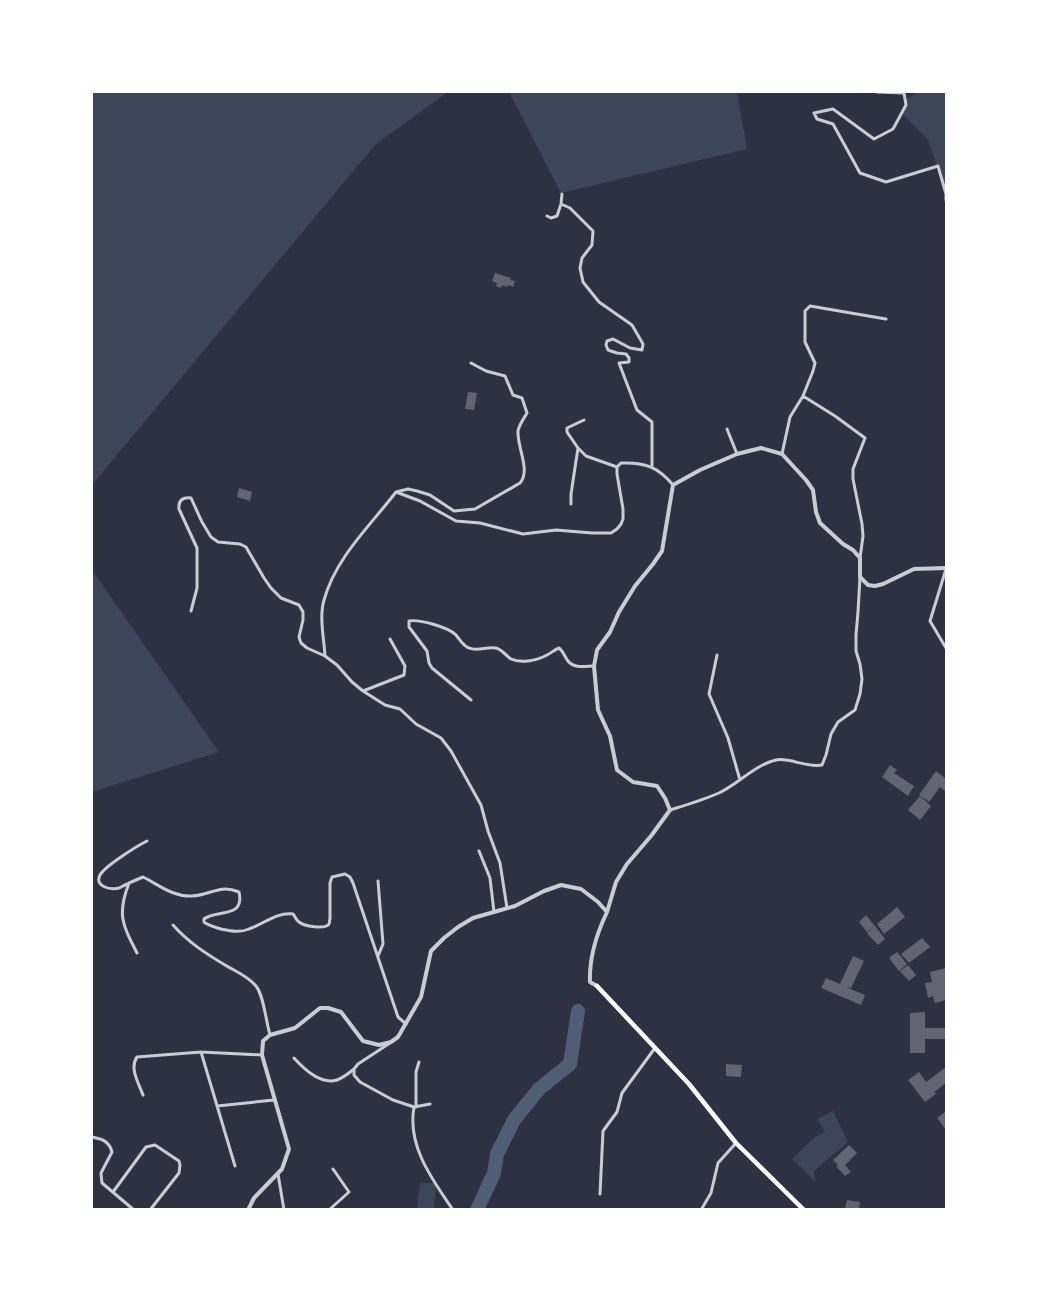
<svg xmlns="http://www.w3.org/2000/svg" width="1038" height="1301" viewBox="0 0 1038 1301" font-family="'Times New Roman',serif">
<rect width="100%" height="100%" fill="#2d3142"/>
<path fill="#3c4559" d="M92,92H448L375,145L92,485Z
M509,92H737L747,149L561,193Z
M916,92H946V193L928,140L901,113L906,105L905,99L915,94Z
M92,570L219,752L92,792Z
M833,1111L848,1142L814,1171L815,1181L792,1159L815,1137L825,1132L817,1119Z
M420,1183H436L434,1209L417,1210Z"/>
<g fill="none" stroke-linecap="round" stroke-linejoin="round">
<path stroke="#4f5d75" stroke-width="14" d="M477,1210L494,1173L497,1154L514,1120L539,1089L570,1064L578,1011"/>
</g>
<path fill="#626471" d="M495,273L511,278L510,280L515,281L513,287L508,285L507,287L502,285L501,288L496,286L497,283L492,281Z
M468,392L477,393L474,410L465,409Z
M239,488L252,492L250,501L237,497Z
M890,765L897,770L894,773L914,786L908,796L882,777Z
M936,771L946,779V792L940,787L929,802L919,795Z
M920,796L931,806L920,820L908,810Z
M897,907L905,917L884,934L877,924Z
M866,915L875,926L867,932L859,922Z
M875,926L885,939L878,945L867,933Z
M922,938L930,947L909,963L901,954Z
M897,952L907,964L899,971L889,958Z
M853,956L864,961L851,988L846,987L865,995L861,1005L821,988L826,978L840,984Z
M908,965L916,975L909,981L900,971Z
M946,968V1000L935,1003L933,996L928,998L925,983L932,982L930,972Z
M925,1012V1028H946V1039H925V1053H910V1013Z
M726,1064L742,1065L741,1077L726,1076Z
M946,1067V1083L934,1092L936,1094L925,1102L908,1080L919,1072L926,1082Z
M946,1111V1130L937,1118Z
M849,1145L857,1153L845,1165L851,1172L845,1176L836,1166L838,1165L833,1160Z
M847,1200L860,1202L859,1210H845Z"/>
<g fill="none" stroke-linecap="round" stroke-linejoin="round">
<path stroke="#caccd0" stroke-width="3" d="M877,92L904,93L906,105L893,129L874,139L833,109L814,113L817,119L833,124L860,173L886,182L938,166L946,194V200
M562,194L561,204L570,208L593,231L592,245L582,258L580,268L583,282L599,302L632,325L643,344L642,350L630,348L613,339L607,341L606,345L608,350L617,353L626,354L629,358V362L619,363L637,410L652,422V466
M547,216L551,218L557,216L561,204
M471,363L486,371L505,376L513,395L522,398L527,413C524,418 519,425 518,431C517,448 531,470 520,483L475,509L454,511L430,495L417,491L408,489L396,492L420,501L456,521L480,523L523,534L556,530L592,533H611L617,529L621,524L623,519V509L617,474V467L621,463C645,462 658,467 673,485
M803,396L835,416L865,438L853,469V479L862,524L863,536L860,558
M727,429L737,454
M578,448L567,432V428L584,420
M782,454L790,417L803,396L813,371L815,363L805,342V311L810,306L886,319
M571,504V494L578,448L586,456L617,467
M946,569L930,621L946,648
M191,611L197,588V548L179,509C178,500 183,497 191,498L202,522L211,537L218,542L240,544L246,547L264,578L271,588L281,598L299,605L303,612V620L299,637L301,643L307,648L325,656L337,665L352,682L363,691L385,705L400,709L416,724L441,738L451,751L481,805L488,831L500,863L507,908
M717,655L709,694L728,738L740,780
M325,656C324,638 319,617 324,600C336,557 370,526 396,492
M363,691L404,675L405,666L390,639
M471,700L432,668L429,663L427,651L409,627V621C419,619 448,627 456,635C460,640 463,646 469,648C478,652 487,646 496,648C503,650 506,656 511,659C521,664 538,660 547,655C551,653 554,650 559,648C564,652 564,656 568,661C574,669 586,666 594,666
M670,810C686,805 703,800 719,793C738,784 755,765 776,760C789,757 806,768 822,765L826,755L831,734L838,722L855,710L860,694L862,679L860,664L856,651V635L858,612L860,577
M479,851L490,878L494,912
M127,884C124,885 122,887 119,888C111,890 94,887 100,875C105,866 137,846 147,841
M173,925C188,942 205,953 225,965C235,971 248,976 256,986C264,996 266,1022 270,1035
M137,953C122,924 117,914 129,883L143,877C159,885 173,897 192,896C211,895 219,884 239,892C245,919 217,909 204,919V922C209,926 215,927 221,929C231,931 240,933 249,929C264,924 276,912 293,914C295,916 296,920 299,922C304,926 325,930 329,924C330,922 329,921 330,919V883L332,877L345,874L350,877L353,883L398,1017L406,1024
M378,956L383,944L378,881
M390,1043L358,1064L354,1069V1075L360,1082L393,1100L414,1107L430,1104
M201,1052L235,1166
M294,1058C303,1068 321,1085 337,1080C343,1078 349,1073 354,1069
M143,1095C139,1084 129,1068 137,1057L201,1052L262,1055
M217,1106L274,1100
M414,1107C407,1146 432,1179 453,1210
M416,1107V1072L419,1062
M92,1137C102,1139 109,1141 112,1152L101,1173L102,1183L134,1210
M278,1174L284,1210
M113,1192L146,1147L155,1145L179,1161L180,1165L179,1173L150,1210
M600,1194L603,1131L617,1112L622,1093L655,1048
M329,1210L349,1192L333,1169
M701,1210L711,1193L718,1163L736,1143"/>
<path stroke="#caccd0" stroke-width="4" d="M607,912L616,882L627,864L651,836L670,810L665,798L657,786L633,782L617,770L610,736L598,710L594,666L597,650L610,632L619,612L635,586L653,564L662,551L673,485L700,470L737,454L761,448L782,454L806,480L813,490L816,512L820,523L843,544L853,550L860,558V577L868,585L875,586L883,584L914,569L946,568
M248,1210L254,1198L282,1169L289,1149L262,1055L263,1041L270,1035L295,1028L320,1008H328L341,1012L363,1041L379,1045L391,1042L398,1037L421,997L431,951L444,938L458,927L473,918L515,906L544,891L561,885L581,889L598,902L607,912C597,933 589,958 590,982L597,986"/>
<path stroke="#fff" stroke-width="4.5" d="M597,986L689,1084L736,1143L804,1210"/>
</g>
<rect width="1038" height="1301" fill="none" stroke="#ffffff" stroke-width="186"/>
</svg>
